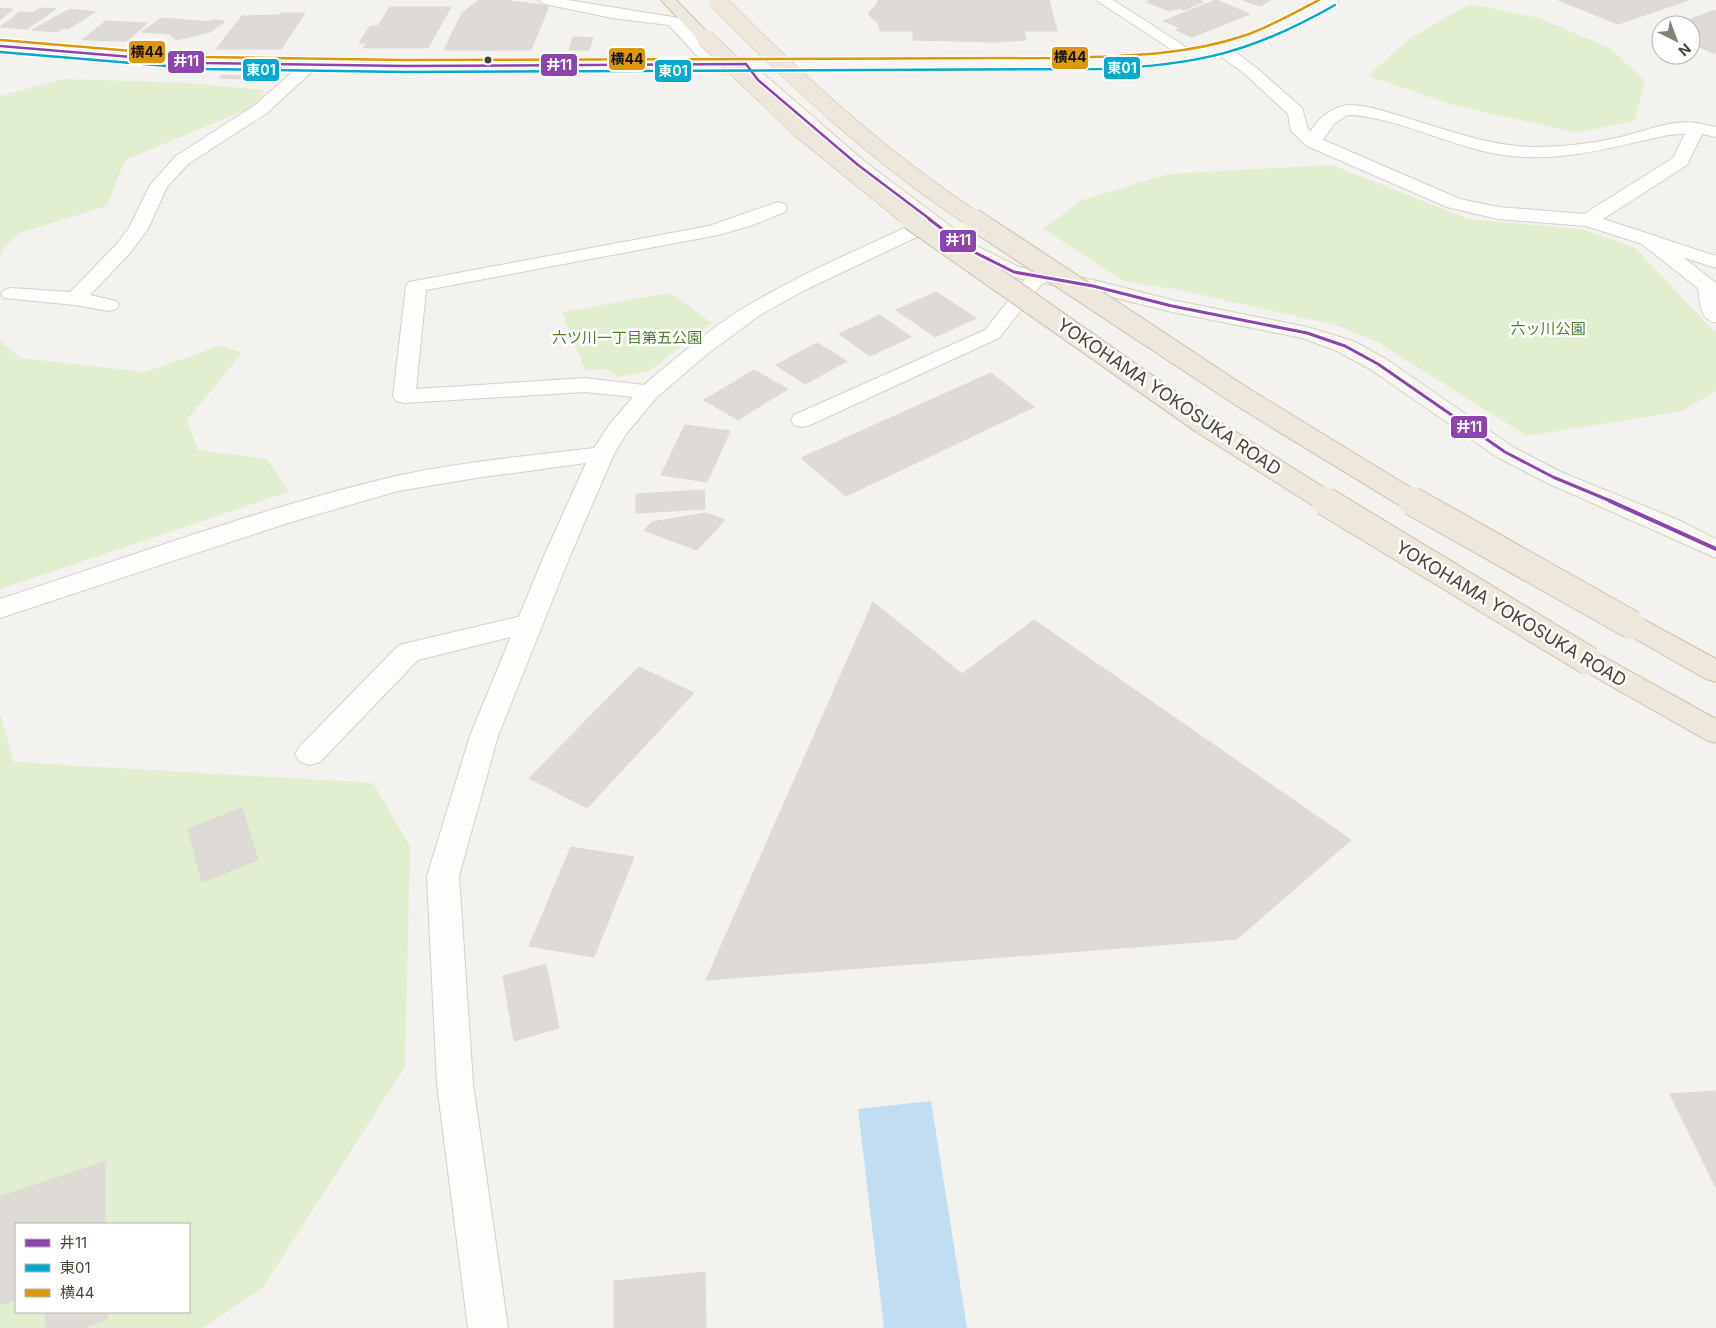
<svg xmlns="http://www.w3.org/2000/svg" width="1716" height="1328" viewBox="0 0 1716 1328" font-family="Inter,'Noto Sans JP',sans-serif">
<rect width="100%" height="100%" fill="#f4f2ee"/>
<path fill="#e1eecf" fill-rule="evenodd" d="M1470,4L1539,18L1610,48L1645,81L1635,120L1578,133L1453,105L1368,76L1410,38Z
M64,79L189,83L264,90L262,103L125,160L107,206L19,233L3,249L0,258V96Z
M1332,165L1468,219L1581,229L1634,247L1716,333V391L1682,411L1527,436L1377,342L1336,325L1180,290L1124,281L1043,229L1082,200L1168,174Z
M670,293L712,323L649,371L618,377L606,369L585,370L562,312Z
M0,340L20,358L145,372L222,345L242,353L187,420L198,450L267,459L289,492L0,589Z
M0,713L14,762L373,783L410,846L405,1067L263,1287L203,1328H0ZM16,1224H189V1312H16Z"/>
<path fill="#c0ddf1" d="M931,1101L967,1328H884L858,1109Z"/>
<path fill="#dedbd6" stroke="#dcd9d4" d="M479,0H503L549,6L531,50H444L462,13Z
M878,0H1049L1057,31H1024L1026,40L995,42L913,40V31H880L878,23L869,15L870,11L877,4Z
M1151,0H1202L1199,1L1203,2L1184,10L1180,8L1170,11L1146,2Z
M1216,0L1250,14L1192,37L1176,30L1180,28L1163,21Z
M1242,0H1271L1260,6Z
M1558,0H1689L1618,24Z
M390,7H451L428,48H363L367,43H359L370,26H378Z
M0,8L13,9L0,20Z
M40,8L56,9L27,29L0,27L20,12L32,13Z
M70,9L95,12L68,29L64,28L57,32L32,30Z
M1716,10V54L1691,44V25H1674Z
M281,13H305L281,49H216L242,16L280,15Z
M161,18L209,22L213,20L225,21L210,32L176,40L170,34L142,32Z
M106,21L147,23L127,41L82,40Z
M573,37L593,38L589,50H569Z
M222,75L245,76L242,79L219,78Z
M936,292L976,318L935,337L896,310Z
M880,315L911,337L870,356L839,334Z
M817,343L847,361L805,384L776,365Z
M754,370L788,389L738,420L704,400Z
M991,373L1034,407L846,496L801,458Z
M685,425L730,431L707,482L661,475Z
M704,490L705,509L636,513V494Z
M706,513L725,520L697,550L644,530L652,522Z
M873,602L962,674L1034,620L1351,840L1237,939L706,980Z
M639,667L694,693L587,808L529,778Z
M242,808L258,860L202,882L188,829Z
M571,847L634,857L594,957L529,946Z
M546,964L559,1028L514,1041L503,976Z
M1716,1091V1188L1670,1094Z
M105,1162V1224H16V1299L0,1305V1197Z
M705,1272L706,1328H614V1281Z
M45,1312H107V1319L83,1328H46Z"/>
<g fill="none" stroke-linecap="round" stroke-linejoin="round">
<g stroke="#d2d0cb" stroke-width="2">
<path id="lane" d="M311,59L317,61L319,64L317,67L267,113L188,164L167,187L148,229L130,253L90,295L116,301L119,305L116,309L109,311L75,305L4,298L1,294L4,290L11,288L70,292L116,245L129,228L150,185L176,156L255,105L305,61Z
M1347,105C1367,105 1387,112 1407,118C1448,130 1489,146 1533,147C1561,147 1589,144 1616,138C1644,132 1674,117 1702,124L1705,128L1702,132C1690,135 1677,133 1664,136C1603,149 1551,166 1487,152C1445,143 1388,115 1347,115L1334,124L1319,146H1307L1304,142C1315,123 1324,110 1347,105Z
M1649,234L1716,256V268L1642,244L1639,240L1642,236Z
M1038,270L1045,272L1048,276L999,338L810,425L802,427L794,425L791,420L794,415L985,330L1031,272Z
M1708,281L1716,284V323C1699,319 1700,302 1698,287L1701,283Z
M530,614L539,616L543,623L539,630L418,660L320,762L310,765L300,762L295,754L300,746L399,645Z"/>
</g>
<g stroke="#d2d0cb" stroke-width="2">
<path id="street" d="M538,0H568L679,18L721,64L719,67H707L669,25L612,18L545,4Z
M1096,0H1113L1197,54L1189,59L1183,57Z
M1221,44L1227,46L1258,69L1302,108L1308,129L1319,138L1460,199L1498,207L1584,214L1673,158L1690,124L1696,123L1716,127V137L1702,134L1687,165L1603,219L1656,236L1716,283V299L1709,297L1642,244L1586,226L1498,219L1447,207L1307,146L1291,131L1288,114L1246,75L1215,52L1213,49Z
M778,202L785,204L787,208L785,212L750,226L718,235L426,290L416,389L585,378L644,385C677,357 710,328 747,306C803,272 865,247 924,219H938L941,223L938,227L805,290L760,315L706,355L657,397L626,434L614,454L570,556L498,736L459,876L473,1084L508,1328H468L437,1084L427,876L470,736L544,556L586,463L476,478L398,491L291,522L0,618V599C130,557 263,507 396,476C461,462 528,456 594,448L609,425L633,397L585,392L404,403L396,401L393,396L406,286L409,282L709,226Z"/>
</g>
<g stroke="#d3cfc5" stroke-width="2">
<path id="secondary" d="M1321,0H1339C1333,10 1314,16 1304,21C1204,73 1091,69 982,69C908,69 833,70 759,70L864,161L977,246L1019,267L1093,280L1172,300L1307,327L1353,341L1386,359L1513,447L1561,472L1676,519L1716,539V558L1545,482L1497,457L1370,369L1337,351L1302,338L1172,312L1092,292L1007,276L963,254L852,169L747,76L745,73L747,70L405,71L203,68L0,51V41L203,58L405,61L1099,58C1141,56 1186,54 1227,42C1260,33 1291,16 1321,0Z"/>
</g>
<g stroke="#ccbfa9" stroke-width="2">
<path id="highway" d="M661,0H676L710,35L713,38L710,41H700Z
M1632,615L1641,618L1716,659V682L1706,679L1623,632L1619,625L1623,618Z
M1589,651L1599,654L1716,719V743L1706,740L1579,668L1575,661L1579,654Z"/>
</g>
<use href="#lane" fill="#fdfdfc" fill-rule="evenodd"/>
<use href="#street" fill="#fdfdfc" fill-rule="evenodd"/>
<use href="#secondary" fill="#f7f6f1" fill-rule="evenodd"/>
<use href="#highway" fill="#ede8db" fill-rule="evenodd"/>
<g stroke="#ccbfa9" stroke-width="18" stroke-linecap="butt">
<path id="highway-bridge-far2" d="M717,0C796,81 880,158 975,220
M705,38L801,130L912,220"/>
</g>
<g stroke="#ccbfa9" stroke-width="23" stroke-linecap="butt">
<path id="highway-bridge-far1" d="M911,219L1202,423L1327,502
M973,219L1244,398L1414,502"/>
</g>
<g stroke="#ccbfa9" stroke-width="30" stroke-linecap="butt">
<path id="highway-bridge" d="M1325,501L1589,661
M1412,501L1632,625"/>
</g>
<use href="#highway-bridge-far2" stroke="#ede8db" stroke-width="17"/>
<use href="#highway-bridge-far1" stroke="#ede8db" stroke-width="21"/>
<use href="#highway-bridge" stroke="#ede8db" stroke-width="28"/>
<g stroke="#fff" stroke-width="5">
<path id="bus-1-far2" d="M0,46L203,63L405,66L746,64
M746,64L758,80L858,165L931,220"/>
</g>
<g stroke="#fff" stroke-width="6">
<path id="bus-1-far1" d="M929,219L970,250L1014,272L1093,286L1172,306L1307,333L1345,346L1378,364L1505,452L1553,477L1613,502"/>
</g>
<g stroke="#fff" stroke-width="8">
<path id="bus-1" d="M1610,501L1716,549"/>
</g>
<g stroke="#fff" stroke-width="5">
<path id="bus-2" d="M0,52L203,69L405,72L1103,69C1198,65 1253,52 1335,5"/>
</g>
<g stroke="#fff" stroke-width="5">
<path id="bus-3" d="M1,40L203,57L405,60L1058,58C1120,56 1184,56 1243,36C1270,27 1294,13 1319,0"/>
</g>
<use href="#bus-1-far2" stroke="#8e44ad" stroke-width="2.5"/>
<use href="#bus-1-far1" stroke="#8e44ad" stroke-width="3"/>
<use href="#bus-1" stroke="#8e44ad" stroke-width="4"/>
<use href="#bus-2" stroke="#00a9ce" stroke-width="2.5"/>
<use href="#bus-3" stroke="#dd9709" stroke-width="2.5"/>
</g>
<circle fill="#4b4439" stroke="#fff" stroke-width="2" cx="488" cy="60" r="4.5"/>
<g text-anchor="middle" stroke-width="5" stroke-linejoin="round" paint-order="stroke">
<g font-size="15" fill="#4a7f2a" stroke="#fff">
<text x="1548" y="334">六ッ川公園</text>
<text x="627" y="343">六ツ川一丁目第五公園</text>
</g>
<g font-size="18" fill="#4b4439" stroke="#fff">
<text transform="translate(1169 397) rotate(34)" y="6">YOKOHAMA YOKOSUKA ROAD</text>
<text transform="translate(1511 614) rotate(31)" y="6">YOKOHAMA YOKOSUKA ROAD</text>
</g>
</g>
<g stroke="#fff" stroke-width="2">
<rect x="128" y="40" width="38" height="24" rx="5" fill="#dd9709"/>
<rect x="1051" y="46" width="38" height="24" rx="5" fill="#dd9709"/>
<rect x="608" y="47" width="38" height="24" rx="5" fill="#dd9709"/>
<rect x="167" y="50" width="38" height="24" rx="5" fill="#8e44ad"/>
<rect x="540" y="53" width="38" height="24" rx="5" fill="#8e44ad"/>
<rect x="1103" y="56" width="38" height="24" rx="5" fill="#00a9ce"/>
<rect x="242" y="58" width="38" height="24" rx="5" fill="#00a9ce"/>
<rect x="654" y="59" width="38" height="24" rx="5" fill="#00a9ce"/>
<rect x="939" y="229" width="38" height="24" rx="5" fill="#8e44ad"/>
<rect x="1450" y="415" width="38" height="24" rx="5" fill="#8e44ad"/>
</g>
<g font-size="14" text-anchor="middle" font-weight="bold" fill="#fff">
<text x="186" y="66">井11</text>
<text x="559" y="70">井11</text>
<text x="1122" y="73">東01</text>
<text x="261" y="75">東01</text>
<text x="673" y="76">東01</text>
<text x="958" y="245">井11</text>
<text x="1469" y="432">井11</text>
</g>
<g font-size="14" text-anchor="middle" font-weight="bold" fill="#111">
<text x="147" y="57">横44</text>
<text x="1070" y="62">横44</text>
<text x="627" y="64">横44</text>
</g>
<rect x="15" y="1223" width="175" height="90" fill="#ffffff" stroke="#b7b4b0"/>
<rect x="25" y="1239" width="25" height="8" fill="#8e44ad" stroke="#b7b4b0"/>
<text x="60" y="1248" font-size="15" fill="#4b4439">井11</text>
<rect x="25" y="1264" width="25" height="8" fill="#00a9ce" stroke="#b7b4b0"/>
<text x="60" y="1273" font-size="15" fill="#4b4439">東01</text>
<rect x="25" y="1289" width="25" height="8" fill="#dd9709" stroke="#b7b4b0"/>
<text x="60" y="1298" font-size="15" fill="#4b4439">横44</text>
<g transform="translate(1676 40) rotate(138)"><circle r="24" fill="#ffffff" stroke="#b7b4b0"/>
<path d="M0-4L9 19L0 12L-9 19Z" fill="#868178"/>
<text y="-8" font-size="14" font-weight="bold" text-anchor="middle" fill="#4b4439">N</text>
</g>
</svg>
